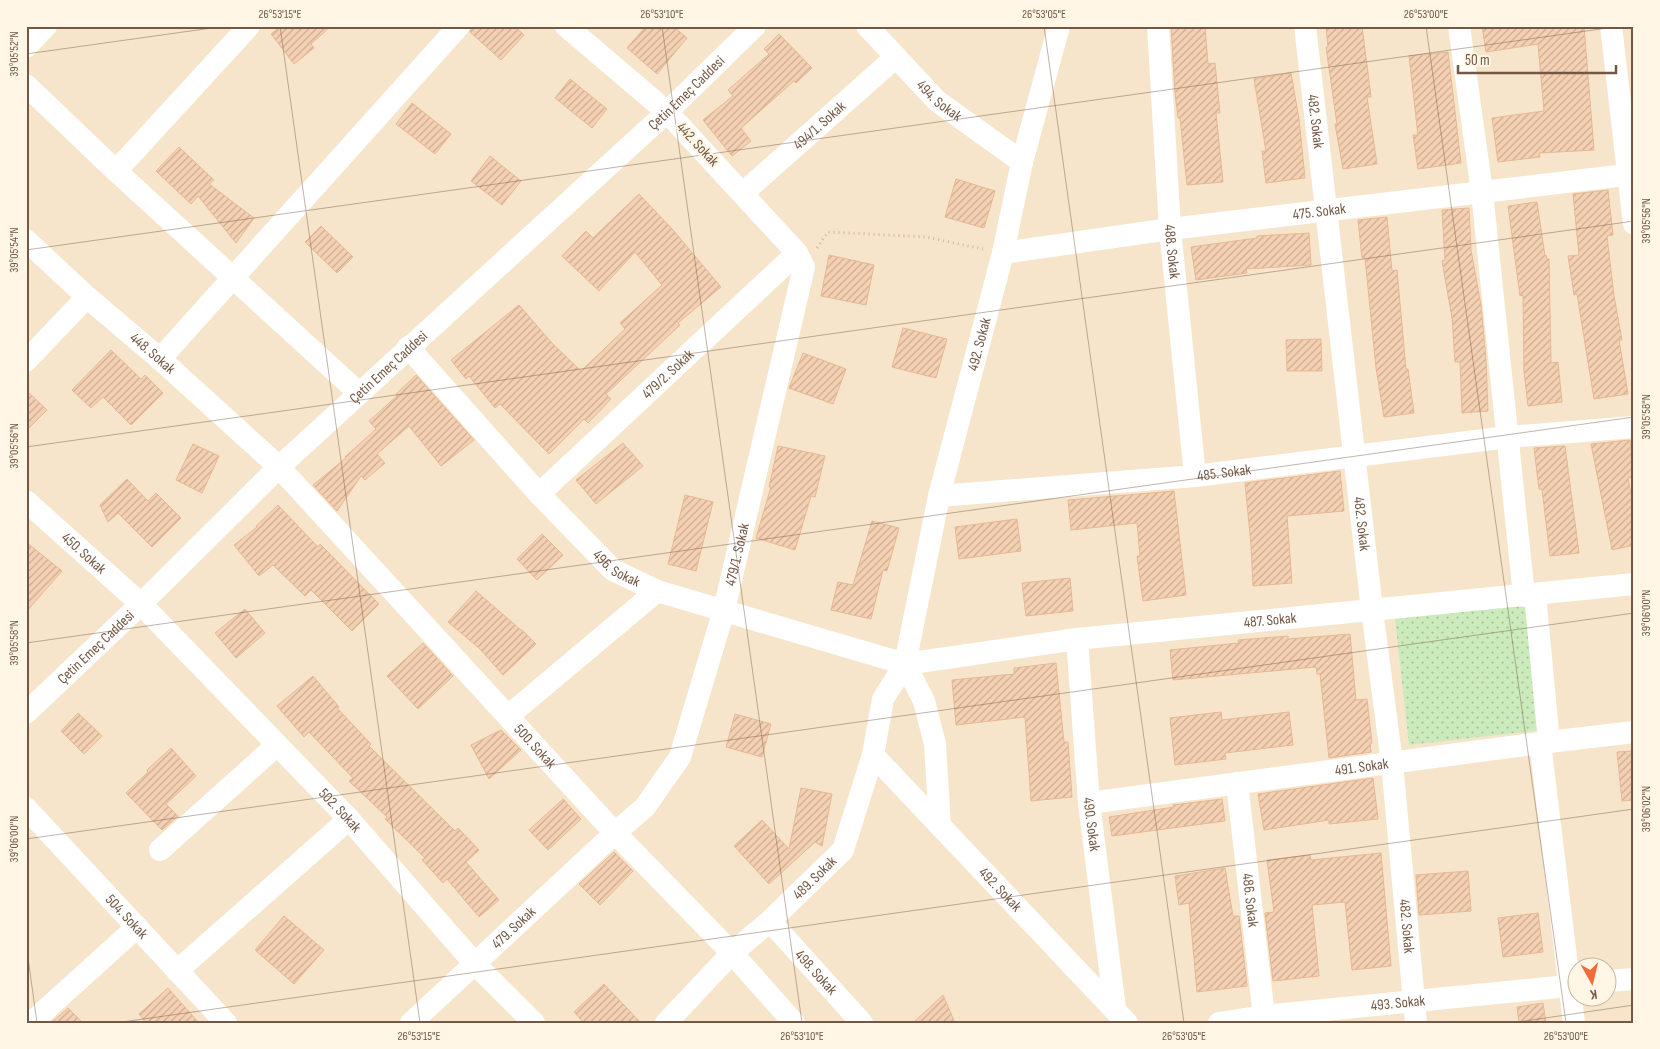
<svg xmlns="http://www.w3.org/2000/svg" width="1660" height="1049" viewBox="0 0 1660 1049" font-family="'Sofia Sans Condensed',sans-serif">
<defs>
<pattern id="park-dots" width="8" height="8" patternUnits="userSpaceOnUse" patternTransform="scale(1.25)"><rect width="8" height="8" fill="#ccebbc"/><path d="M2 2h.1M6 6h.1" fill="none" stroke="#aac19b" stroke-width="1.8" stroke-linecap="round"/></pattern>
<pattern id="building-hatch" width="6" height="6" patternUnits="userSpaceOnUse" patternTransform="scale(1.25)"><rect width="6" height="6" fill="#f5d1b3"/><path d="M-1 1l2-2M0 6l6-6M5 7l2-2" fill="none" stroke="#cbac93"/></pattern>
</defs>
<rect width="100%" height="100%" fill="#fef3dd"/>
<path fill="#f6e5cb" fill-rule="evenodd" d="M26,26H1634V1023H26ZM1578,966H1608V996H1578Z"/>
<path fill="url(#park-dots)" d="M1527,605L1541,730L1409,745L1395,619Z"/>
<path fill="url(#building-hatch)" stroke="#e8b893" d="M281,26H331L311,44L314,48L294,64L271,34Z
M472,26H514L524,35L501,60L470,32Z
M646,26H673L687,38L657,74L627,48Z
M1171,26H1205L1208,64L1215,63L1220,113H1216L1223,182L1187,185L1180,118H1178L1175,92Z
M1326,26H1362L1371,97H1367L1377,164L1343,169L1335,124H1337L1326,47H1328Z
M1482,26H1584L1594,150L1539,153L1540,157L1498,162L1492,118L1544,111L1538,44L1486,52Z
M779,34L812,68L796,83L794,81L741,128L751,141L732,156L703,120L733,96L728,90L769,54L764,49Z
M1448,52L1461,163L1418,169L1413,135H1418L1409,56Z
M1291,73L1299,119L1305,178L1266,183L1262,151H1266L1254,79Z
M570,79L607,109L592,128L555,98Z
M412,103L451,134L435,154L396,124Z
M179,147L214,180L209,184L254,218L236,243L198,196L191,204L156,171Z
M490,156L521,181L502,205L471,181Z
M956,179L995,191L984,228L945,217Z
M1608,190L1613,235L1607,236L1614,296L1622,340H1619L1628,394L1594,399L1577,294L1574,295L1568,256L1579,255L1573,194Z
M639,194L673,230L721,287L678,323L680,325L606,394L611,399L588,423L584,419L549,454L500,404L495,408L469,376L466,379L451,360L519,305L551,342L581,371L625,329L620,323L662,285L635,252L599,291L562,256L586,231L593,238Z
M1537,202L1545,256L1546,255L1547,259H1549L1551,363L1558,362L1562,402L1528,406L1524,372L1523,295L1520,296L1508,206Z
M1469,208L1471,250L1481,305L1486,360L1488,411L1462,413L1460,362H1455L1452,318L1442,261L1445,260L1442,210Z
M1387,217L1392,271L1397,270L1406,369H1408L1414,413L1384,417L1376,368L1365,258H1362L1358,220Z
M321,226L353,257L337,273L305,242Z
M1309,233L1311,265L1246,269L1247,273L1196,280L1191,247L1257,238V236Z
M829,255L874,265L866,305L821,296Z
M903,328L947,339L936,378L892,367Z
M1321,339L1322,371H1287L1286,340Z
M111,350L141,379L145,375L163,393L131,425L103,397L91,408L72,390Z
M803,353L846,369L833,404L789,388Z
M416,375L474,440L441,466L409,426L377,454L385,463L365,480L361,476L337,511L313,485L346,458L345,457L376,429L369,421L398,395L396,394Z
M26,390L47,410L26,431Z
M1630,440L1634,477L1628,478L1634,508V545L1612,550L1591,444Z
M623,443L643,466L596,504L576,480Z
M193,444L219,456L202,493L176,480Z
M778,446L825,456L815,497L811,496L795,550L756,538L771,487H769Z
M1565,446L1579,553L1550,556L1542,489H1539L1534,448Z
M1340,471L1344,511L1287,516L1292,583L1253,586L1251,545L1245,483Z
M127,479L148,501L156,493L181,518L152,547L118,513L108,522L100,505Z
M1174,491L1186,595L1143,601L1137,556H1140L1137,523L1071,530L1068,500Z
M685,495L713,502L696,571L668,564Z
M278,505L318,547L320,544L379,604L352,631L311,590L305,596L273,565L259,576L234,545L257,527L256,526Z
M1017,519L1021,551L959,559L955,527Z
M872,521L899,528L887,571L883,570L871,619L831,610L838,582L853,585Z
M542,534L563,555L537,580L517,559Z
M26,542L62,571L26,612Z
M1070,578L1073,611L1026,616L1022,583Z
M476,591L521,630H522L536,644L503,675L480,649L448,622Z
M245,609L265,633L236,658L215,633Z
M1350,634L1356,700L1367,699L1372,743H1370L1371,752L1329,758L1320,674H1317L1316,667L1173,680L1170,650L1239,643L1238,640L1288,636V639Z
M423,643L453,676L418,709L387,676Z
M1056,663L1064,742H1068L1072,797L1031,801L1025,717L956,725L952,680L1014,674V668Z
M313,676L339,707L337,708L371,744L369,746L455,831L458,828L479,850L466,862L499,900L479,917L447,879L443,883L422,860L425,858L385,819L387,817L349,781L353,778L309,732L304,737L277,706Z
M1221,712L1222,720L1289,712L1293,745L1225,753L1226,759L1175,765L1170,718Z
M78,713L102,736L84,754L61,731Z
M735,714L771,724L762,757L726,747Z
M501,730L521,750L489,779L471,745Z
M171,748L196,776L166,804L178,816L162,830L126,793L148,772L147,770Z
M1634,751V800L1622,801L1617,752Z
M1373,778L1378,819L1329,824V820L1264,830L1258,794Z
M801,788L832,794L822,846L815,842L769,884L734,846L762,820L789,849Z
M563,799L581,819L548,850L529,830Z
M1222,799L1225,821L1112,836L1109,817L1174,807L1173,805Z
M614,852L633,871L600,905L579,884Z
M1381,853L1391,966L1352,970L1345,902L1312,905L1319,976L1273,981L1265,913L1274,912L1267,860L1310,855L1311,860Z
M1225,868L1233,916H1239L1247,986L1197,992L1189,903L1179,905L1175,876Z
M1468,871L1471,911L1419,915L1416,875Z
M1538,913L1543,952L1503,957L1498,918Z
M284,916L324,950L294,984L255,950Z
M604,984L641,1023H584L574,1012Z
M168,988L199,1023H146L139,1014Z
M943,995L955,1023H913Z
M1543,1003L1546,1023H1519L1517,1007Z
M68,1008L83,1023H51Z"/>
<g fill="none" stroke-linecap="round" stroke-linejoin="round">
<path stroke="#d9b497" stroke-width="3" stroke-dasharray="1 4" stroke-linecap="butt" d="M817,248L828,232L926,237L983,249"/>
<g stroke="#fff" stroke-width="22">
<path id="s1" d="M867,26L937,101L1022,162"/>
<path id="s2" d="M1158,26L1170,229L1195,476"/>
<path id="s3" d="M1305,26L1372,610L1392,763L1416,1023"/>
<path d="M1459,26L1482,192L1524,596"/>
<path d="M1611,26L1634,224"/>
<path d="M26,47L46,26"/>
<path d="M26,85L116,171L359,393"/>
<path d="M116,171L249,26"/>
<path id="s4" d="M743,193L896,57"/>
<path id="s5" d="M26,240L87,297L160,359L279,467L615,833L732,953L794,1023"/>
<path id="s6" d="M1003,253L1170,229L1634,174"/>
<path id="s7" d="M408,347L539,494L613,570L657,591L905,664L1077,639L1634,584"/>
<path d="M160,359L459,26"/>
<path d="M26,361L87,297"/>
<path id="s8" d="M539,494L797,253"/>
<path id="s9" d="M939,496L1195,476L1508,437L1634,427"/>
<path id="s10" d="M26,501L141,604L349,819L475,964L534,1023"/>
<path d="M1535,595L1549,742"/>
<path id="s11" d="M1077,639L1089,803L1115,1009"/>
<path d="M905,664L924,701L935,744L940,826"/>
<path id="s12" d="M26,713L141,604L279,467L667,112L755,26"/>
<path d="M508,716L657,591"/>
<path d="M1540,743L1574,1023"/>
<path id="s13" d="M873,755L1127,1023"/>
<path id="s14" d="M1237,783L1264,1016"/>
<path id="s15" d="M1089,803L1540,743L1634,732"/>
<path id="s16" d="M26,808L226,1023"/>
<path d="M160,850L277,745"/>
<path id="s17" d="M770,921L862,1023"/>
<path d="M177,971L349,819"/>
<path d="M1608,981L1634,979"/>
<path d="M31,1023L137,927"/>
<path id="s18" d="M411,1023L615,833L645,807L680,757L724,610L804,267L797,253L667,112L566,26"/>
<path id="s19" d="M666,1023L732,953L770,921L843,850L873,755L883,699L905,664L939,496L1003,253L1022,162L1059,26"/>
<path id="s20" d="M1219,1023L1264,1016L1578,985"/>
</g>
</g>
<path fill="none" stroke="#745845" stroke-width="1" stroke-opacity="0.45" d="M280,26L420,1023M662,26L802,1023M1044,26L1184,1023M1426,26L1566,1023M26,54L226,26M26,250L1622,26M26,447L1634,221M26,643L1634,417M26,839L1634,613M26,943L37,1023M115,1023L1634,809M1511,1023L1634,1005"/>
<g text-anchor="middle" stroke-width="5" stroke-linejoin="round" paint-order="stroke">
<g font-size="15" fill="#745845" stroke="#fff6e5">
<text dy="5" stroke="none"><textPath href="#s12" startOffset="906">Çetin Emeç Caddesi</textPath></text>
<text dy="5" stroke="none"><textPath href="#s1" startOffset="104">494. Sokak</textPath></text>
<text dy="5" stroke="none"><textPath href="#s3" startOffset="96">482. Sokak</textPath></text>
<text dy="5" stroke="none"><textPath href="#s4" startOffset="102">494/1. Sokak</textPath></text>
<text transform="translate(698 144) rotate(47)" y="5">442. Sokak</text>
<text dy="5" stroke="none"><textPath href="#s6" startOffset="319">475. Sokak</textPath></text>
<text dy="5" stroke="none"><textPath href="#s2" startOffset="226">488. Sokak</textPath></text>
<text dy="5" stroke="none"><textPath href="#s19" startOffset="774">492. Sokak</textPath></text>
<text dy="5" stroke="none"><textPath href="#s5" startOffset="170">448. Sokak</textPath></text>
<text dy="5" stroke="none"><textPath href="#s12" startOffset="501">Çetin Emeç Caddesi</textPath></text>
<text dy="5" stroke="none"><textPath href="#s8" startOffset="176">479/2. Sokak</textPath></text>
<text dy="5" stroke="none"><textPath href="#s9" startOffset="286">485. Sokak</textPath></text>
<text dy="5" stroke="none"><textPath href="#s3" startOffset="501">482. Sokak</textPath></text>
<text dy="5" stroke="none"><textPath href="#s10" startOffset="78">450. Sokak</textPath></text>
<text dy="5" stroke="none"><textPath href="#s18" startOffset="590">479/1. Sokak</textPath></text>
<text dy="5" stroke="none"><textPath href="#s7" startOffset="305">496. Sokak</textPath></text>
<text dy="5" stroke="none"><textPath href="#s7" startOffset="978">487. Sokak</textPath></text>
<text dy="5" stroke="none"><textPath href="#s12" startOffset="96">Çetin Emeç Caddesi</textPath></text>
<text dy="5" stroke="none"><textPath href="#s5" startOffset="719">500. Sokak</textPath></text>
<text dy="5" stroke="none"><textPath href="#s15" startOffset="275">491. Sokak</textPath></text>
<text dy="5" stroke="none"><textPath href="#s10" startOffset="441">502. Sokak</textPath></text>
<text dy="5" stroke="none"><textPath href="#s11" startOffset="186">490. Sokak</textPath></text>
<text dy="5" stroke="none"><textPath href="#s19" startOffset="208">489. Sokak</textPath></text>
<text dy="5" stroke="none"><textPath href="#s13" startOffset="185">492. Sokak</textPath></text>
<text dy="5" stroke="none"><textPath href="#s14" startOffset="118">486. Sokak</textPath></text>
<text dy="5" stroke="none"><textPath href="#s16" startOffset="148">504. Sokak</textPath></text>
<text dy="5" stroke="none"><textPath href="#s3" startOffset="906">482. Sokak</textPath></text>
<text dy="5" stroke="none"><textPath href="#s18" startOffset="140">479. Sokak</textPath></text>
<text dy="5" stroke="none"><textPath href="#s17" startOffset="69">498. Sokak</textPath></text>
<text dy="5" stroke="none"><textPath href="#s20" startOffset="180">493. Sokak</textPath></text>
</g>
</g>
<rect width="1660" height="1049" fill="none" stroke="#fff6e5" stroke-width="55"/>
<g transform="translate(1592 982) rotate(172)"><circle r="24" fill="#fff6e5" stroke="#c7b7a5"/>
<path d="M0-4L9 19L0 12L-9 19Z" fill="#f16c39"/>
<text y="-8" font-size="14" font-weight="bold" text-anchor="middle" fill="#745845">K</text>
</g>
<path d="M1458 65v8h158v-8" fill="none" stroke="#745845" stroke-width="2.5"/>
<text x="1465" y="65" font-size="15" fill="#745845" stroke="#fff6e5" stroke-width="4" paint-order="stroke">50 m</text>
<rect x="28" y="28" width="1604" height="994" fill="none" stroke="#745845" stroke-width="2"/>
<g font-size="12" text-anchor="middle" fill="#745845">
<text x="280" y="18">26°53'15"E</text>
<text x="662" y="18">26°53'10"E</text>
<text x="1044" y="18">26°53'05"E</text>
<text x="1426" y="18">26°53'00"E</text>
<text transform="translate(14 54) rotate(-90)" y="4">39°05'52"N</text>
<text transform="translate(1646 221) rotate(-90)" y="4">39°05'56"N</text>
<text transform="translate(14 250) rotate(-90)" y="4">39°05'54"N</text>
<text transform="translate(1646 417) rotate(-90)" y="4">39°05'58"N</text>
<text transform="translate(14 446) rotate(-90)" y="4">39°05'56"N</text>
<text transform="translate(1646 613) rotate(-90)" y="4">39°06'00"N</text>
<text transform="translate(14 643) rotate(-90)" y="4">39°05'58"N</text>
<text transform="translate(1646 809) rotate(-90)" y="4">39°06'02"N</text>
<text transform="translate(14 839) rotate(-90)" y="4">39°06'00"N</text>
<text x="419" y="1040">26°53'15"E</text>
<text x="802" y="1040">26°53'10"E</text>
<text x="1184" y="1040">26°53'05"E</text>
<text x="1566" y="1040">26°53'00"E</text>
</g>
</svg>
